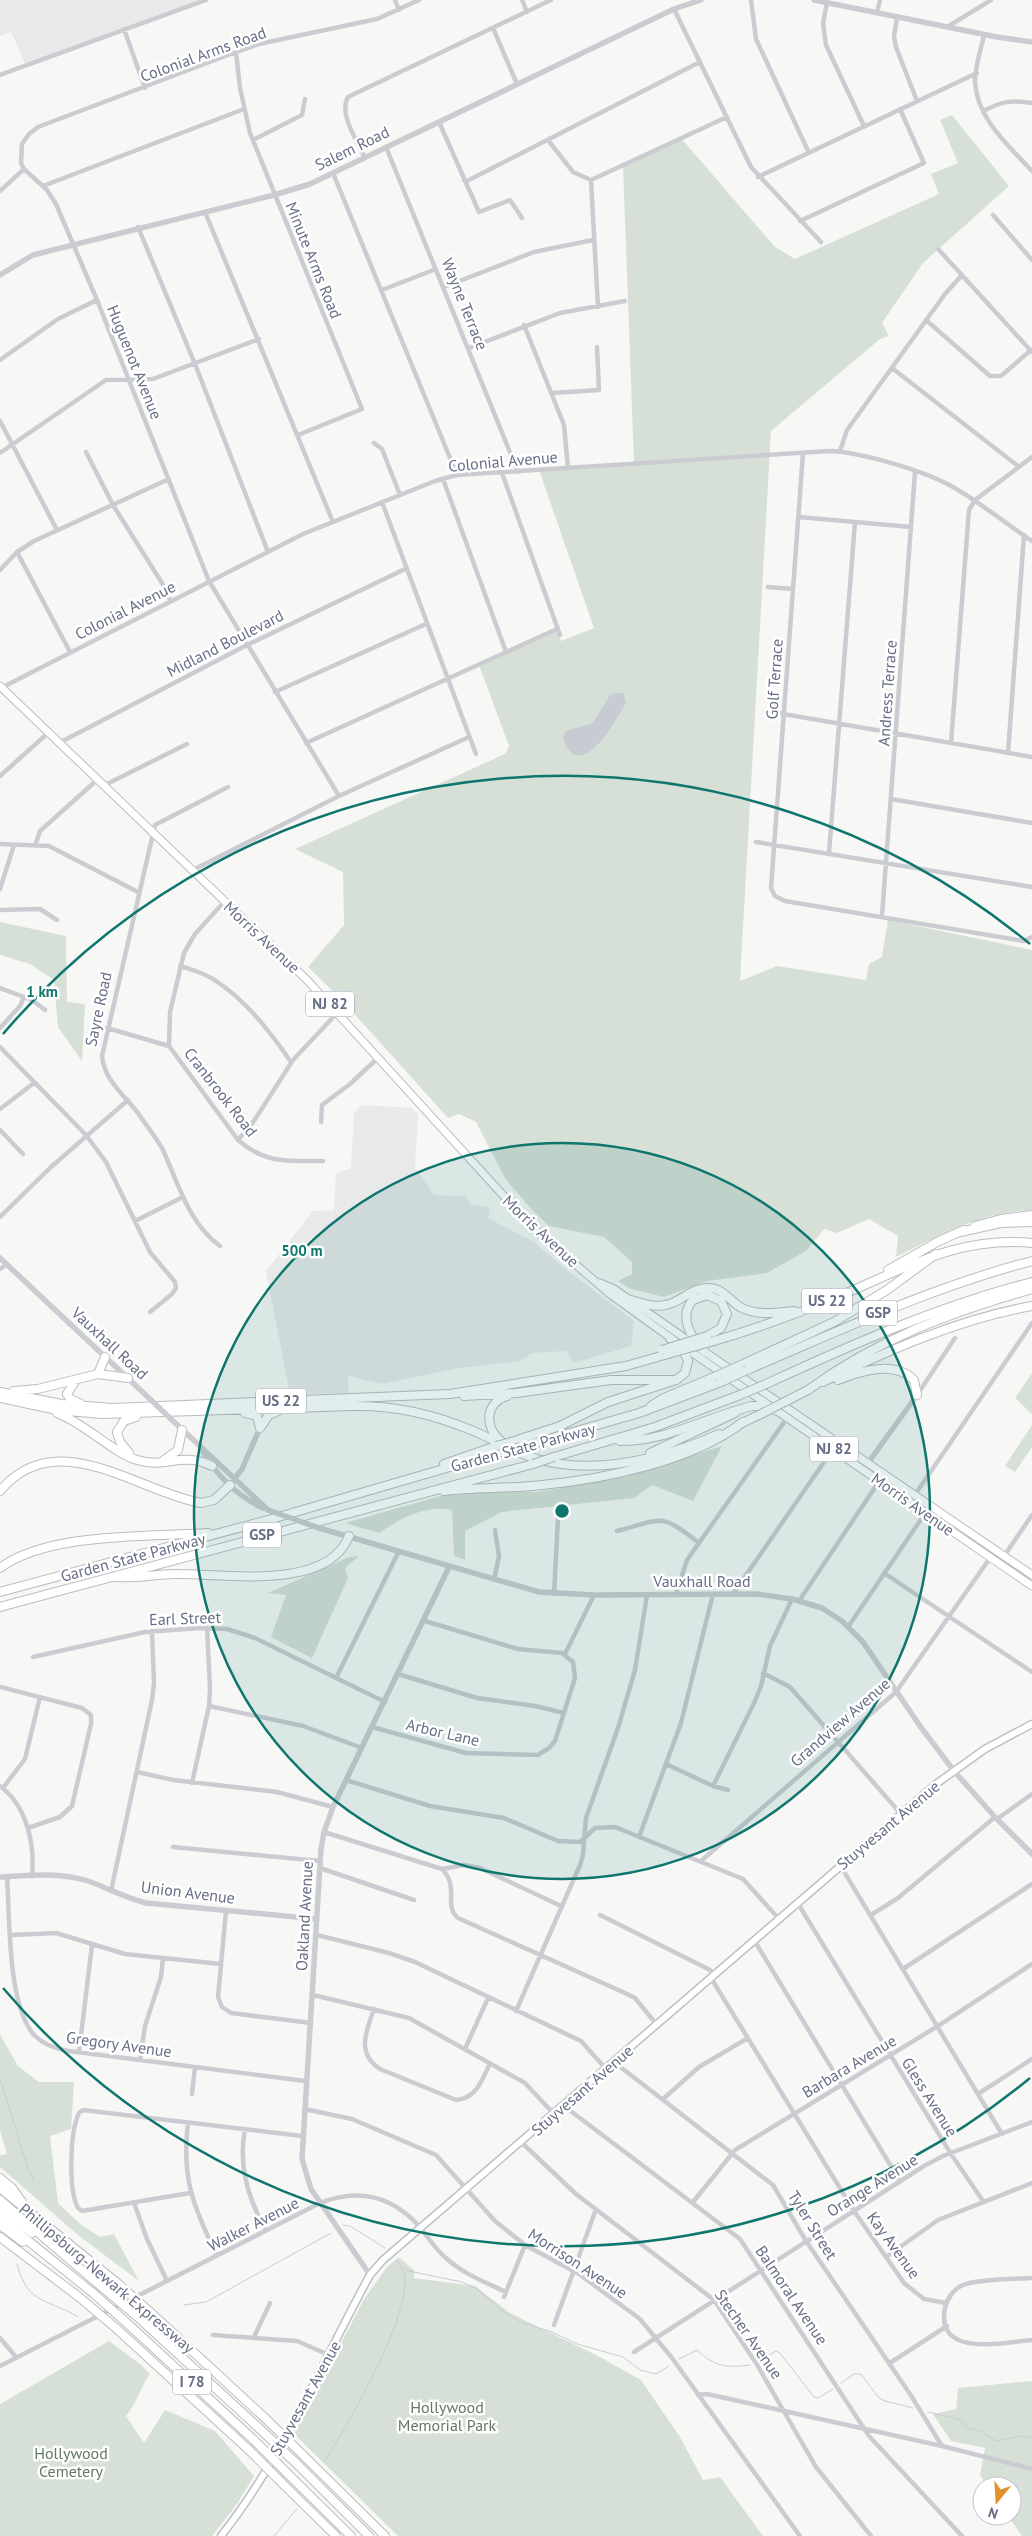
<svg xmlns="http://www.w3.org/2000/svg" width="1032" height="2536" viewBox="0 0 1032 2536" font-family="'PT Sans',sans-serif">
<rect width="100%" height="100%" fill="#f7f8f5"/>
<path fill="#e8e9e9" d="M0,0H208L26,66L11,32L0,36Z
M362,1105L412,1108L418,1114L415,1168L434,1195L466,1196L471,1205L490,1207L488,1218L534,1242L563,1267L634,1321L631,1346L574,1363L566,1351L532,1353L521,1361L459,1368L382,1384L348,1376L349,1393L290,1394L266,1271L313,1211L334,1210L336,1174L351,1168L354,1113Z"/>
<path fill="#d7e0d6" d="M952,115L1009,186L923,263L882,323L889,336L880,339L771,431L740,981L777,966L866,980L869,964L882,957L888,920L1032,950V1210C981,1212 941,1235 896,1257L898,1236L869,1219L837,1233L824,1229L806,1251L767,1273L707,1281L664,1297L631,1289L618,1281L632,1274V1262L604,1237L549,1226L535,1213L506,1180L476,1122L459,1114L448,1118L340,998L308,967L344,925L343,872L295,849L505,754L509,746L479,665L557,629L561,641L594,628L539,470L634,463L623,166L680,137L775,247L795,259L939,194L931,174L958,163L940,120Z
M0,922L66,936L67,1002L85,1004L82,1061L58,1027L54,980L30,964L0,955Z
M1032,1373V1414L1015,1398Z
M1032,1425V1447L1015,1472L1005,1466Z
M722,1446L693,1501L652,1485L634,1498L502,1512L465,1531V1560L454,1556L452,1510C426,1504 399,1519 379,1533L345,1523L451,1493L538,1492L625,1477Z
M359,1556L345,1568L348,1578L312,1658L271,1637L286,1595L268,1593L349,1557Z
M0,2034L18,2066L39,2082H74L71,2129L50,2136L58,2203L79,2223L100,2237L114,2234L139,2281L78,2235L0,2167V2155L7,2154L0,2130Z
M399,2257L414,2270V2278L475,2286L510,2313L600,2357L641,2380L680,2437L703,2480L720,2477L763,2536H398L294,2434L364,2299L387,2267Z
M109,2341L140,2364L150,2374C140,2388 137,2403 126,2416L144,2443L165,2410L215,2431L254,2476L237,2504L212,2536H0V2404Z
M1032,2381V2536H1022L1008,2516H1012V2486H987L980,2475L985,2448L951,2441L933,2414L956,2409L958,2388Z"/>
<path fill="#c7ccd3" d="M615,693H623L626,702C617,720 580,786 563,739L565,731L593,723L610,695Z"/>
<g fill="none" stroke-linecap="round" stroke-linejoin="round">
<path stroke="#c7ccd3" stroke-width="1" d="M0,2078L28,2169L34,2180
M343,2225L350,2226L385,2248
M17,2264C28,2306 48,2298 78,2317
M403,2268L409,2271L462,2282L476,2288L505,2313L523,2323L552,2332L577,2344L623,2357L640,2370L656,2374L669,2366
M184,2305L206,2302L331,2233
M679,2359L697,2350C715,2367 726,2368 750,2365
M760,2360L776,2351L780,2353L814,2397L818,2398L833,2389
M841,2383L854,2374H861L879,2398L885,2401L913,2408
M928,2412L958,2419L970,2429L981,2431L996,2441L1020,2436L1032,2438
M324,2462C349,2423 405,2326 405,2281C405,2273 402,2267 397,2261
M274,2536L297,2509"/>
<g stroke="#bdbfc5" stroke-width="9">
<path id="secondary" d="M221,2536C283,2458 322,2362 370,2275L383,2260L936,1784L985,1749L1032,1724"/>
</g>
<g stroke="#bbbdc2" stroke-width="9">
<path id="primary" d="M0,686L307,980L532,1227L610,1294L675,1341
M600,1283L614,1289L693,1344
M684,1347L1032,1586
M702,1350L1032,1575"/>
</g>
<g stroke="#bbbcc0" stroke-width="10">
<path id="trunk" d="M975,1226L1001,1219L1032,1215
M888,1270L939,1241L964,1230
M627,1299C639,1302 653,1308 665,1305C681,1303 691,1287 708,1288C723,1288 729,1300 740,1307C756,1316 777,1313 794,1311
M714,1341C758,1328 802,1312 844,1294C908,1267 959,1236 1032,1243
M705,1352C691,1339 678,1316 693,1300L707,1295L721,1301L727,1314L721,1328L707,1336
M98,1374L105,1357
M76,1380L67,1394L70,1399L81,1404
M838,1380C861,1371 894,1360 914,1380L917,1395
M823,1382C889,1350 959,1319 1032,1306
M14,1391L38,1389L98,1374L128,1378
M0,1392L62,1404L112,1408L450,1394L626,1366L668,1354
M464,1396L516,1393L611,1380H676L685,1373L688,1361L683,1350L670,1338
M0,1398L57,1410L101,1414L352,1406C393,1405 433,1414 471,1430C493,1439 514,1452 537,1459C597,1476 664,1458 719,1434
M57,1413C86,1424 110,1451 137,1460C166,1469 181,1451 212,1466
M245,1413L257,1416L260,1428
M738,1425L761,1414
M260,1428L269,1415L278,1411
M501,1441C484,1427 485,1403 507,1396
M129,1453L120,1442L117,1432L124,1421L136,1417
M650,1453L735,1413
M164,1460L178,1450L182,1430"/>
</g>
<g stroke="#bbbcc0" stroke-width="10">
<path id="motorway" d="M960,1232L1001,1223L1032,1222
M739,1366L834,1322L887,1290L936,1254
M747,1370C841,1330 932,1287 1032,1261
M766,1384C853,1344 939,1306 1032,1282
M808,1390C878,1339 949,1313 1032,1289
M651,1406L664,1398L714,1377
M620,1441C668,1441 707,1417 752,1406H765L777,1411
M511,1442L560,1426L608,1402L676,1380
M521,1447L639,1413L721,1382
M554,1457L655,1427L740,1395
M444,1464L496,1446
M0,1491C56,1423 138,1492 201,1503L214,1500L230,1485
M444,1491C477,1487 509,1489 542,1485C605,1479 693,1461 743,1422
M0,1568C48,1532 149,1537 208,1533
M116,1577C138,1579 158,1573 180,1574C225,1574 328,1591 349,1536
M0,1592L268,1520L505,1451
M0,1607L533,1464
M0,2178L12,2188L22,2202
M0,2188L116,2282
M0,2200L103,2288
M0,2209L32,2233
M0,2218L93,2293
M0,2225L23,2242
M0,2237L79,2297
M150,2312L266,2419
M140,2319L260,2429
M128,2324L255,2441
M117,2329L249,2450
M303,2455L385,2536
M297,2464L369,2536
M290,2476L351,2536
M285,2486L336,2536"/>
</g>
<path stroke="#cbccd1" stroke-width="4.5" d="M395,0L399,10
M522,0L527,12
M751,0L756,39L809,153
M827,3L823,23L826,45L864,126
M674,9L751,167L821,242
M877,13L880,0
M897,17L894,37L896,47L917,101
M947,27L991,0
M493,28L517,84
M124,29L145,88
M984,35C981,49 975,66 975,81C976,118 1009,146 1032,171
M236,52L240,88L250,133L362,409L298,435
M0,75L206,0
M983,111C1003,101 1010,100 1032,103
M439,122L479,212L510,200L522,218
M253,140L302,115L305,99
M548,140L573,172L591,180L727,117
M386,147L518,472
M365,158C358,142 338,114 348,97L551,0
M333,173L457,475
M758,177L977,73
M464,180L467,181L700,62
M591,180L598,307
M43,186L244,109
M0,191L24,169
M205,212L333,522
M993,215L1032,260
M800,221L924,163L900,109
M138,227L195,364L268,552
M939,250L1032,352
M444,287L534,252L593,240
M382,290L436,269
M926,320L990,376H1001L1031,350
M524,325L564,425L568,468
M469,348L560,313L625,301
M0,360L58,319L97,300
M892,368L1018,466
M552,393L599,390L597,347
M0,421L57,530
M374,443L382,449L400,495
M840,451L847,430L945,294L962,275
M86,452L113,505L162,583L170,600
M0,453L106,380L153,379L259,339
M803,453L771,888L775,896L785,901L1024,941L1032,937
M502,473L560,635
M443,479L506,652
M382,502L476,754
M799,517L911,527
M17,552L70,652
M0,570L17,552L34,541L169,479
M768,587L793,589
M1,688L303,534L435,481L457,475L829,451C861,452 925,471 953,487C981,503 1005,523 1032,541
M275,692L426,624
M766,711L1032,757
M59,743L247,645L405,569
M306,743L557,629
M951,743L969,510L975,500L1032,457
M1008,753L1024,535
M0,776L48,733
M103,786L187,744
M339,796L209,581L97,300L56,204L47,190L24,169L21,163L22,144L29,134L38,127L236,52L259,44L377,19L419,0
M891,799L1032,823
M756,842L1032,887
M36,843L40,831L97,780
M0,844L49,846L138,892
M829,853L855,522
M191,871L339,796L469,737
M0,889L14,845
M224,902L195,934L184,953L170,1012L169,1046L238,1140C265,1164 288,1161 323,1161
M0,910L40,909L57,920
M882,916L915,472
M180,966C193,970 207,974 219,983C248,1003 271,1033 291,1062
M0,988L32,1000L45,1010
M0,1028L20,1006L24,997
M107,1028L169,1046
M0,1047L86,1135L106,1162L150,1252L175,1282L176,1288L172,1294L150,1312
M0,1109L34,1083
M321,1122L322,1105L350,1084L379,1057
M0,1130L23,1154
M238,1140L254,1121L293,1060L338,1012
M0,1217L51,1167L128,1100
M135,1221L183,1197
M220,1246C188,1223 178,1182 162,1148C155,1136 146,1125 138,1113C124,1095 104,1080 102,1056L155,825L228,787
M0,1269L7,1264
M917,1395L955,1338
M910,1502L1032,1323
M617,1531C663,1519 660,1512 699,1543
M1004,1556L1032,1515
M884,1573L1032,1672
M494,1580L499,1556L495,1530
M554,1594L558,1518
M676,1594L687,1560L787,1418
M733,1594L833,1449
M799,1601L884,1474
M848,1627L930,1506
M565,1654L594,1595
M33,1657L145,1632L200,1628L227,1629L255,1638L385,1702
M763,1673L790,1687L901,1814
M398,1674L477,1698L535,1706L564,1713
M336,1678L399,1551
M0,1687L82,1708L91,1715V1724L72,1806L60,1817L28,1828
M209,1706L303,1726L362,1748
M372,1727L466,1753L538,1755L549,1748L555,1741L575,1678L573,1662L562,1653L518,1649L425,1621
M666,1764L713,1786L728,1790
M137,1772L173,1780L277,1792L333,1807
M346,1780L430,1806L504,1818L558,1841L580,1842L595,1828L615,1827L743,1879L779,1919
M192,1783L209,1706L210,1689L207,1627
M0,1786C27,1806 35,1844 32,1876
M713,1786L755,1701L761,1686L770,1646L792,1599
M3,1788L25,1759L40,1697
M997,1819L1032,1794
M324,1832L442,1869L464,1865L480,1868L561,1906
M639,1837L681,1723L713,1594
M173,1847L320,1861
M701,1861L896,1692L990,1558
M840,1865L1002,2134
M320,1868L414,1900
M442,1869C460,1887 443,1906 458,1918L625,1993L635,1998L657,2025
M7,1877C10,1917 7,2004 34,2035C44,2045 55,2049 69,2051L305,2081
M111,1891L152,1700L154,1683L152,1631
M797,1902L951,2154L983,2201
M226,1911L218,1997L222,2007L231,2013L311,2023
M600,1915L710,1970L715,1975
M871,1915L898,1898L995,1817
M11,1935L56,1933L125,1954L221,1964
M317,1935L389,1953L415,1962L581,2041L606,2069
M754,1940L900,2181
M903,1969L1032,1884
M711,1978L854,2211L904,2283L924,2299L946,2303
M313,1995L409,2018L525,2083L553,2113
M374,2009C366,2032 356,2053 380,2069L456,2100C477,2098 482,2080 490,2063
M516,2011L580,1865L583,1855L586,1818L618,1728L635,1670L647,1595
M465,2049L488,1998
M79,2052L92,1945
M140,2060L145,2026L161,1977L163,1958
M614,2062L773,2185L806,2241L910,2394L942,2446
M192,2094L195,2067
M978,2094L1032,2059
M663,2099L699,2067L748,2038
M564,2106L740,2239L869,2436L962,2536
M304,2109L352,2119L436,2155L495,2221L525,2245L579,2274L640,2319L672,2358L800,2536
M188,2123C181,2180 194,2206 217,2256
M245,2129C238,2165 248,2199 266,2230
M521,2142L576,2194L714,2300L756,2363L816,2467L871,2536
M190,2193L82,2211L78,2208C68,2190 70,2131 79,2113L83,2110L302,2136
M693,2202L735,2150L938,2026L1032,1964
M134,2203L147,2239L167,2281
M886,2257L938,2220L1032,2183
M1032,2278C1015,2279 978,2279 963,2285C954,2289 947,2298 945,2308C935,2359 1005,2342 1032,2340
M504,2297L525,2245
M554,2325L596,2209
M213,2335L297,2341L329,2355
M254,2337L270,2303
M0,2338L16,2357
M634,2352L924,2166L943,2156L1032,2122
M890,2363L947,2326
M0,2366L320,2203C358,2188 391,2195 419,2226C428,2237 435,2249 446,2258C463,2274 485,2282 506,2292
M698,2395L707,2394L942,2446L1032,2469"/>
<path stroke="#cbccd1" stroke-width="5.5" d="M814,0L997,37L1032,42
M0,275L33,255L274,195L310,184L674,9L701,0
M0,1258L151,1400
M171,1419L268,1510
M203,1452C216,1475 239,1497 263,1508
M868,1463L917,1395
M235,1478L242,1469L260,1428
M319,1528L539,1592L594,1595L757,1594L792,1599L822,1608L842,1621L863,1642L920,1726L954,1771L995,1817L1032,1854
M0,1877C28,1875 61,1872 88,1881C108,1888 125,1898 146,1903L317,1919
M370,2275L311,2189L302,2159L321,1849L324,1832L333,1807L449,1567"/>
<use href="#secondary" stroke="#fff" stroke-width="6"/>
<use href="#primary" stroke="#fff" stroke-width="7"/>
<use href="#trunk" stroke="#fff" stroke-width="8"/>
<use href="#motorway" stroke="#fff" stroke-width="8"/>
<g stroke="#bbbcc0" stroke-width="10" stroke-linecap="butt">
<path id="trunk-bridge" d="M662,1350L707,1336
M668,1354L714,1341
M761,1414L808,1390"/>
</g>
<g stroke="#bbbcc0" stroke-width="10" stroke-linecap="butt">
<path id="motorway-bridge" d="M714,1377L739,1366
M721,1382L747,1370
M740,1395L766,1384
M496,1446L511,1442
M505,1451L521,1447
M533,1464L554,1457
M116,2282L150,2312
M103,2288L140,2319
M93,2293L128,2324
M79,2297L117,2329
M266,2419L303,2455
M260,2429L297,2464
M255,2441L290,2476
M249,2450L285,2486"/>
</g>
<path stroke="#cbccd1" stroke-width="5.5" d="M151,1400L171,1419
M268,1510L319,1528"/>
<use href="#trunk-bridge" stroke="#fff" stroke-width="8"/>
<use href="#motorway-bridge" stroke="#fff" stroke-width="8"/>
</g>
<circle cx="562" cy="1511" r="368" fill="#0f766e" fill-opacity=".12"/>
<g fill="none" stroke="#0f766e" stroke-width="2.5">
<circle cx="562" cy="1511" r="368"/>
<path d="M1030 2078A735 735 0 0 1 3 1988M3 1034A735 735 0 0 1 1030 944"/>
</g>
<g text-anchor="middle" stroke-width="5" stroke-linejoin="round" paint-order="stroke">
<g fill="#fff" stroke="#959aab" stroke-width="1">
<rect x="306" y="991.5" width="48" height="25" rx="4"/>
<rect x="802" y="1288.5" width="50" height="25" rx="4"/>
<rect x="859" y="1300.5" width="38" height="25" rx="4"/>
<rect x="256" y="1388.5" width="50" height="25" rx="4"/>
<rect x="810" y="1436.5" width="48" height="25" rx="4"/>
<rect x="243" y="1522.5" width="38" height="25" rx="4"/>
<rect x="173" y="2369.5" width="38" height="25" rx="4"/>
</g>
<g font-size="15" font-weight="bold" fill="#676e87">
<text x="330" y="1009">NJ 82</text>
<text x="827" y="1306">US 22</text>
<text x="878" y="1318">GSP</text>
<text x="281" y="1406">US 22</text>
<text x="834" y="1454">NJ 82</text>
<text x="262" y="1540">GSP</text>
<text x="192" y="2387">I 78</text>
</g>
<g font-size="16" fill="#676e87" stroke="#fff">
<text transform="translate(203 54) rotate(-20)" y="6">Colonial Arms Road</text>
<text transform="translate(352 148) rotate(-26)" y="6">Salem Road</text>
<text transform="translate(314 260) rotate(68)" y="6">Minute Arms Road</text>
<text transform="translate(465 304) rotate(68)" y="6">Wayne Terrace</text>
<text transform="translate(135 362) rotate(68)" y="6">Huguenot Avenue</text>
<text transform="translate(503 461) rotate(-5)" y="6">Colonial Avenue</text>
<text transform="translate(125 610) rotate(-27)" y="6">Colonial Avenue</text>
<text transform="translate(225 643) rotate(-27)" y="6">Midland Boulevard</text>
<text transform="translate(774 679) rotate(-86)" y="6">Golf Terrace</text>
<text transform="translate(887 693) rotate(-86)" y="6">Andress Terrace</text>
<text transform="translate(262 937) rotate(43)" y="6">Morris Avenue</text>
<text transform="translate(98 1009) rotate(-78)" y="6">Sayre Road</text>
<text transform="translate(221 1092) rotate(52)" y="6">Cranbrook Road</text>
<text transform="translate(541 1231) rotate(43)" y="6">Morris Avenue</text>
<text transform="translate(110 1343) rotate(43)" y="6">Vauxhall Road</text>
<text transform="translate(523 1447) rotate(-15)" y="6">Garden State Parkway</text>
<text transform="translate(913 1504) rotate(35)" y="6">Morris Avenue</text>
<text transform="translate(133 1557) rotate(-15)" y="6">Garden State Parkway</text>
<text x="702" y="1587">Vauxhall Road</text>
<text transform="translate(185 1618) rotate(-2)" y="6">Earl Street</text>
<text transform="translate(840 1722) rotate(-41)" y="6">Grandview Avenue</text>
<text transform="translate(443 1732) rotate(13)" y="6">Arbor Lane</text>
<text transform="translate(888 1825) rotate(-40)" y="6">Stuyvesant Avenue</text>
<text transform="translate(188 1892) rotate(7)" y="6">Union Avenue</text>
<text transform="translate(304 1916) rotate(-87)" y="6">Oakland Avenue</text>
<text transform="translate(119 2044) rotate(8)" y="6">Gregory Avenue</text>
<text transform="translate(849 2066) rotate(-31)" y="6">Barbara Avenue</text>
<text transform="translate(582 2090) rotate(-41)" y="6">Stuyvesant Avenue</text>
<text transform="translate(930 2097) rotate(58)" y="6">Gless Avenue</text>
<text transform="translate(872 2185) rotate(-32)" y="6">Orange Avenue</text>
<text transform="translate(253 2224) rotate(-27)" y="6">Walker Avenue</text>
<text transform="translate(813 2225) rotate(58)" y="6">Tyler Street</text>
<text transform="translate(894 2245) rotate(54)" y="6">Kay Avenue</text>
<text transform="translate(578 2263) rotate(33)" y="6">Morrison Avenue</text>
<text transform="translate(107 2278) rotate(40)" y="6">Phillipsburg-Newark Expressway</text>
<text transform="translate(792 2295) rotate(56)" y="6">Balmoral Avenue</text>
<text transform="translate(749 2334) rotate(55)" y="6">Stecher Avenue</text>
<text transform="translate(305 2398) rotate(-61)" y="6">Stuyvesant Avenue</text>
</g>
<g font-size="16" fill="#627965" stroke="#fff">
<text x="447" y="2413">Hollywood<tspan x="447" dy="18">Memorial Park</tspan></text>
<text x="71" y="2459">Hollywood<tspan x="71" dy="18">Cemetery</tspan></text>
</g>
</g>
<circle cx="562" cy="1511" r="8" fill="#0f766e" stroke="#fff" stroke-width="2.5"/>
<g font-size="15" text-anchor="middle" font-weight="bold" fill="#0f766e" stroke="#fff" stroke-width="5" stroke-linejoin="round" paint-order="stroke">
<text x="42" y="997">1 km</text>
<text x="302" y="1256">500 m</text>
</g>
<g transform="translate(997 2501) rotate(198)"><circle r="24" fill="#ffffff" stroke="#c2c5cf"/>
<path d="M0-4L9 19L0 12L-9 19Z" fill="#e59129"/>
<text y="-8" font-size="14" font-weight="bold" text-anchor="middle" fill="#676e87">N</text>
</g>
</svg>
